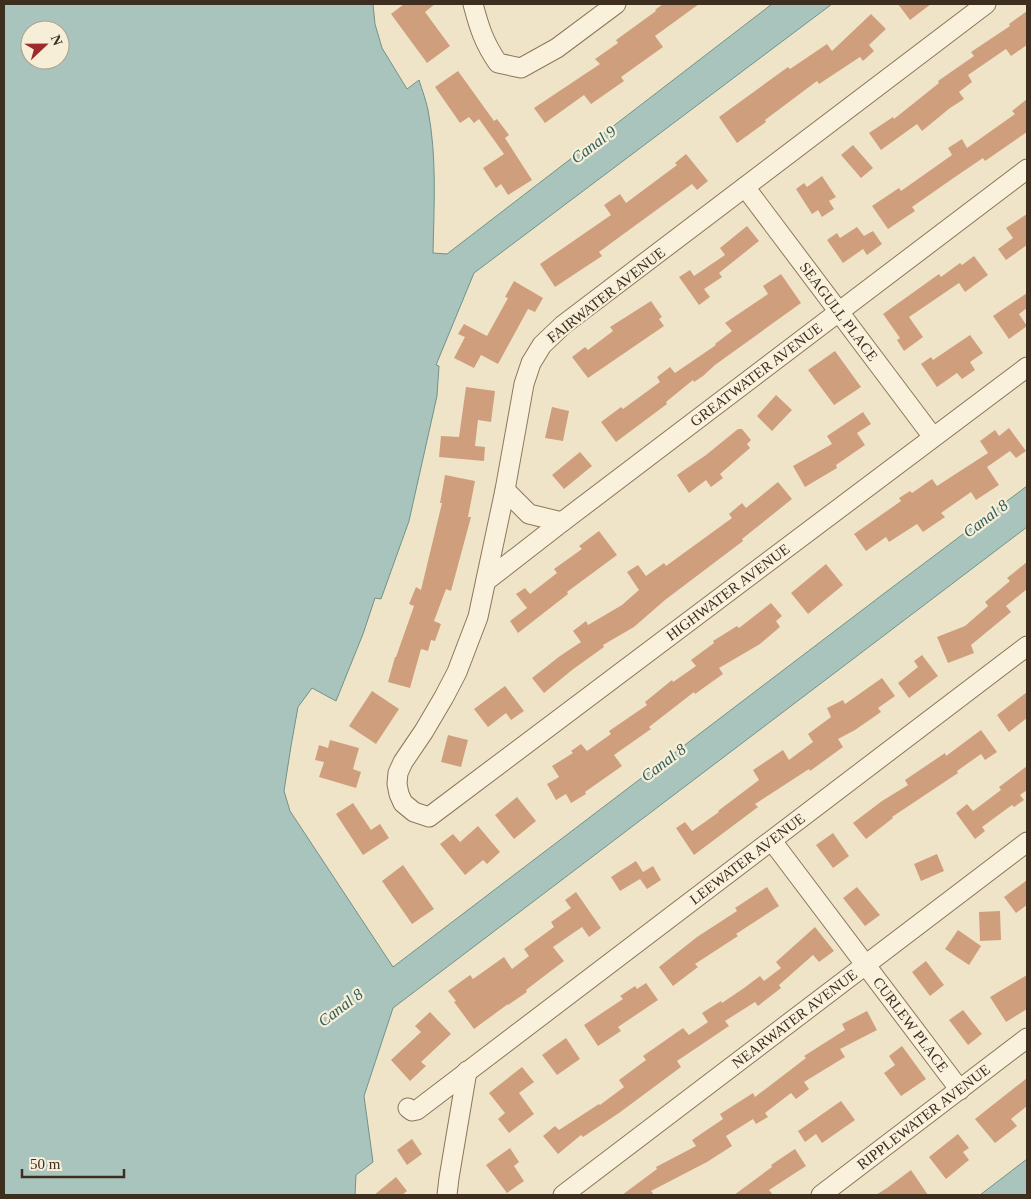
<svg xmlns="http://www.w3.org/2000/svg" width="1031" height="1199" viewBox="0 0 1031 1199" font-family="'Times New Roman',serif">
<rect width="100%" height="100%" fill="#f0e4c8"/>
<path fill="#a9c4bc" stroke="#6f938a" fill-rule="evenodd" d="M4,4H373L375,24L382,48L407,89L419,80C422,90 426,100 428,110C437,157 434,205 433,253L447,254L772,4H832L474,273L436,365L439,366L437,396L409,521L381,599L375,598L363,634L336,701L312,688L298,707L291,746L284,791L290,811L393,967L886,592L1027,486V527L393,1008L364,1096L373,1162L356,1175L355,1195H4ZM30,30H60V60H30Z
M1027,1159V1195H980Z"/>
<path fill="#cf9f7d" d="M404,4H435L425,12L450,46L427,63L391,14Z
M663,4H699L655,36L663,47L621,77L624,81L591,104L584,95L545,123L534,108L600,64L595,59L618,43L616,40L656,11L655,10Z
M898,4H931L910,20Z
M1027,11V45L1011,56L1006,49L968,75L972,82L959,92L964,99L950,108L922,131L917,124L881,150L869,133L893,117L894,119L939,83L938,81L974,56L971,52L1010,26L1009,24Z
M871,14L886,29L869,45L874,51L863,61L860,57L819,84L817,81L765,120L766,122L737,143L719,117L788,67L790,69L827,44L832,51Z
M458,71L494,121L497,119L509,135L505,138L532,180L508,195L501,184L496,188L483,168L504,154L479,119L474,123L469,117L460,123L435,87Z
M1027,99V132L985,161L983,158L955,177L912,207L915,211L888,229L872,206L899,188L901,191L952,155L948,148L962,139L967,148L1015,114L1012,111Z
M853,145L873,168L861,178L841,155Z
M686,154L708,181L697,190L692,184L599,252L602,256L555,287L540,264L611,215L604,205L620,194L626,203L677,165L675,163Z
M822,176L836,197L829,201L834,209L822,217L818,210L812,214L796,189L804,183L807,187Z
M1027,214V245L1006,260L998,249L1013,238L1006,228Z
M747,226L759,241L719,273L722,277L704,289L710,297L699,305L679,277L690,270L694,276L725,255L720,248Z
M857,227L864,236L873,231L882,244L867,255L863,249L843,263L827,240L837,233L840,238Z
M974,256L988,275L965,292L959,283L909,317L923,337L904,351L897,340L900,338L883,314L939,274L941,277L960,263L962,265Z
M781,274L801,303L715,365L703,376L694,382L693,380L666,402L667,404L616,442L601,422L621,407L623,409L660,382L657,377L670,367L675,373L716,345L715,344L732,331L725,323L768,294L763,286Z
M514,281L543,298L535,312L528,309L498,364L481,355L474,368L454,358L465,337L458,334L464,324L487,336L508,298L505,297Z
M1027,293V308L1019,314L1027,326L1009,339L993,316Z
M651,301L662,317L659,319L664,326L588,378L572,357L585,347L588,350L613,331L610,327Z
M970,335L983,353L970,362L975,370L962,379L957,373L937,387L921,364L931,357L933,360Z
M835,351L861,387L834,405L808,370Z
M466,387L495,391L491,422L478,420L475,446L485,447L484,461L439,457L441,436L459,437Z
M776,395L792,410L772,431L757,416Z
M552,407L569,411L563,441L545,438Z
M863,412L871,424L857,433L865,445L836,465L837,468L805,487L793,466L832,444L827,436Z
M1009,428L1026,451L1016,458L1010,451L987,467L999,485L976,500L971,492L941,513L945,517L923,532L917,524L889,542L886,537L866,551L854,534L901,501L899,498L910,491L912,493L932,479L937,486L988,453L980,441L995,430L999,436Z
M738,429H742L751,440L747,444L750,448L720,474L723,478L711,487L706,480L689,493L677,475L706,455Z
M580,452L592,466L564,489L552,475Z
M445,475L475,481L468,517H471L451,591L446,589L434,621L441,624L435,641L431,640L428,651L421,649L410,688L388,682L395,657H396L414,606L409,604L416,587L421,590L442,503H440Z
M778,482L792,499L742,539L743,541L665,600L634,627L603,645L604,647L572,670L544,693L532,678L560,656L581,642L573,631L586,621L588,625L622,605L639,590L627,572L638,565L646,576L664,563L666,566L732,518L729,514L742,503L746,508Z
M599,531L617,555L567,592L568,594L518,633L510,621L527,608L516,594L525,588L530,594L557,573L554,569L582,549L579,546Z
M1027,562V589L1006,606L1011,612L971,645L974,653L948,663L937,637L965,626L988,606L985,602L1010,581L1007,578Z
M826,564L843,585L808,614L791,593Z
M771,603L782,616L776,621L780,627L760,644L719,668L723,674L695,694L694,692L649,727L651,729L614,755L622,766L585,792L586,794L571,803L566,794L556,800L547,784L559,777L552,766L573,753L571,751L581,744L587,751L611,734L609,731L647,705L645,702L672,680L673,682L696,666L691,660L714,643L713,641L737,626L739,628Z
M922,655L938,676L909,698L898,683L918,667L914,661Z
M882,678L895,696L878,708L881,712L855,730L838,739L843,747L810,771L809,769L755,804L758,807L694,855L676,828L685,822L692,831L719,812L718,811L759,780L753,770L783,750L789,760L813,742L808,734L831,717L827,708L843,700L845,704Z
M505,686L524,711L511,720L506,713L488,727L474,709Z
M372,691L399,709L376,744L349,726Z
M1027,692V718L1009,732L997,715Z
M981,730L997,752L985,760L981,754L957,771L958,773L892,817L893,818L866,839L853,823L882,801L908,785L905,780L945,753L946,756Z
M448,735L468,740L461,767L441,762Z
M330,740L359,748L353,769L361,772L356,788L319,777L324,762L315,760L319,745L328,748Z
M1027,766V790L1020,795L1024,800L1014,807L1012,805L982,827L985,831L975,839L956,813L967,804L973,811L1001,790L999,787Z
M517,797L536,821L514,839L495,815Z
M353,803L371,830L380,824L389,838L363,855L336,814Z
M478,826L500,852L487,864L483,860L465,875L440,844L453,834L460,842Z
M833,833L849,856L833,868L816,845Z
M937,854L944,871L921,881L914,864Z
M636,861L643,872L653,866L661,880L647,889L640,879L620,891L611,877Z
M403,865L434,909L412,924L382,881Z
M1027,880V905L1016,913L1004,897Z
M767,887L779,906L736,934L738,936L695,964L698,967L673,986L659,967L697,937L737,911L735,908Z
M857,887L880,915L865,926L843,898Z
M576,892L601,928L589,937L582,927L553,947L564,961L526,990L527,992L508,1005V1004L474,1029L454,1002L456,1001L448,991L470,975L473,979L504,957L512,969L529,956L524,949L554,927L551,922L571,908L565,900Z
M1000,911L1001,940L980,941L979,912Z
M815,927L834,951L819,962L813,955L779,985L781,988L758,1006L755,1002L725,1021L729,1026L677,1061L681,1067L619,1113L583,1137L581,1135L558,1154L543,1136L555,1126L559,1130L599,1104L600,1105L624,1087L619,1080L646,1060L643,1056L683,1028L689,1035L708,1022L702,1013L721,1001L722,1003L744,988L760,976L764,981L781,968L776,962Z
M958,930L981,946L969,965L945,949Z
M926,961L944,985L930,996L912,972Z
M1027,975V1009L1006,1022L990,997Z
M646,983L658,1000L618,1027L621,1031L598,1046L584,1025L623,999L620,996L635,986L637,989Z
M963,1010L982,1034L968,1045L949,1020Z
M867,1011L877,1030L840,1049L845,1057L804,1082L809,1089L796,1099L791,1093L765,1113L768,1117L756,1124L753,1119L726,1136L732,1146L707,1162L651,1191L654,1195H622L657,1169L656,1167L696,1146L692,1140L723,1119L720,1114L753,1093L755,1097L806,1058L804,1056L845,1030L842,1024Z
M430,1012L451,1034L421,1062L426,1066L410,1081L391,1060L421,1032L415,1026Z
M566,1038L580,1059L557,1075L542,1055Z
M902,1046L926,1079L901,1096L884,1073L895,1065L889,1056Z
M522,1067L534,1082L519,1093L534,1114L509,1133L498,1119L505,1113L489,1093Z
M1027,1078V1106L1011,1119L1017,1126L995,1143L975,1119Z
M841,1101L855,1120L822,1143L816,1134L805,1142L798,1131Z
M958,1134L969,1148L963,1152L969,1160L946,1179L929,1157Z
M412,1139L422,1154L407,1165L397,1150Z
M510,1148L519,1162L514,1166L524,1181L507,1193L486,1165Z
M795,1149L806,1166L769,1190L773,1195H734L772,1167L771,1165Z
M911,1170L928,1195H876L887,1188Z
M396,1177L407,1191L402,1195H374Z"/>
<g fill="none" stroke-linecap="round" stroke-linejoin="round">
<g stroke="#8d765c" stroke-width="21">
<g id="minor">
<path d="M473,4C479,27 484,43 498,63L521,68L557,48L616,4"/>
<path id="s1" d="M986,4L563,325L542,345L531,363L524,384L505,490L478,617L457,672L444,697L424,731L403,762L398,773L397,784L399,794L403,803L414,812L429,817L1027,367"/>
<path id="s2" d="M745,187L933,437"/>
<path d="M505,490L529,514L562,522"/>
<path id="s3" d="M486,581L562,522L1027,169"/>
<path id="s4" d="M772,841L960,1090"/>
<path id="s5" d="M408,1108L412,1111L417,1110L1027,646"/>
<path d="M447,1195L449,1178L467,1071"/>
<path id="s6" d="M563,1195L1027,842"/>
<path id="s7" d="M821,1195L1027,1038"/>
</g>
</g>
<use href="#minor" stroke="#faf1dc" stroke-width="19"/>
</g>
<g text-anchor="middle" stroke-width="4.5" stroke-linejoin="round" paint-order="stroke">
<g font-size="15" fill="#3d2e20" stroke="#f7eed8">
<text transform="translate(606 295) rotate(-38)" y="5">FAIRWATER AVENUE</text>
<text dy="5" stroke="none"><textPath href="#s2" startOffset="156">SEAGULL PLACE</textPath></text>
<text dy="5" stroke="none"><textPath href="#s3" startOffset="340">GREATWATER AVENUE</textPath></text>
<text dy="5" stroke="none"><textPath href="#s1" startOffset="1452">HIGHWATER AVENUE</textPath></text>
<text dy="5" stroke="none"><textPath href="#s5" startOffset="425">LEEWATER AVENUE</textPath></text>
<text dy="5" stroke="none"><textPath href="#s6" startOffset="291">NEARWATER AVENUE</textPath></text>
<text dy="5" stroke="none"><textPath href="#s4" startOffset="230">CURLEW PLACE</textPath></text>
<text dy="5" stroke="none"><textPath href="#s7" startOffset="129">RIPPLEWATER AVENUE</textPath></text>
</g>
<g font-size="16" font-style="italic" fill="#2f5d5a" stroke="#f7eed8">
<text transform="translate(593 144) rotate(-37)" y="6">Canal 9</text>
<text transform="translate(985 518) rotate(-37)" y="6">Canal 8</text>
<text transform="translate(663 762) rotate(-37)" y="6">Canal 8</text>
<text transform="translate(340 1007) rotate(-37)" y="6">Canal 8</text>
</g>
</g>
<rect width="1031" height="1199" fill="none" stroke="#3d2e20" stroke-width="10"/>
<g transform="translate(45 45) rotate(68)"><circle r="24" fill="#f7eed8" stroke="#ada18e"/>
<path d="M0-4L9 19L0 12L-9 19Z" fill="#9e2a2b"/>
<text y="-8" font-size="14" font-weight="bold" text-anchor="middle" fill="#3d2e20">N</text>
</g>
<path d="M22 1169v8h102v-8" fill="none" stroke="#3d2e20" stroke-width="2.5"/>
<text x="30" y="1169" font-size="15" fill="#3d2e20" stroke="#f7eed8" stroke-width="4" paint-order="stroke">50 m</text>
</svg>
